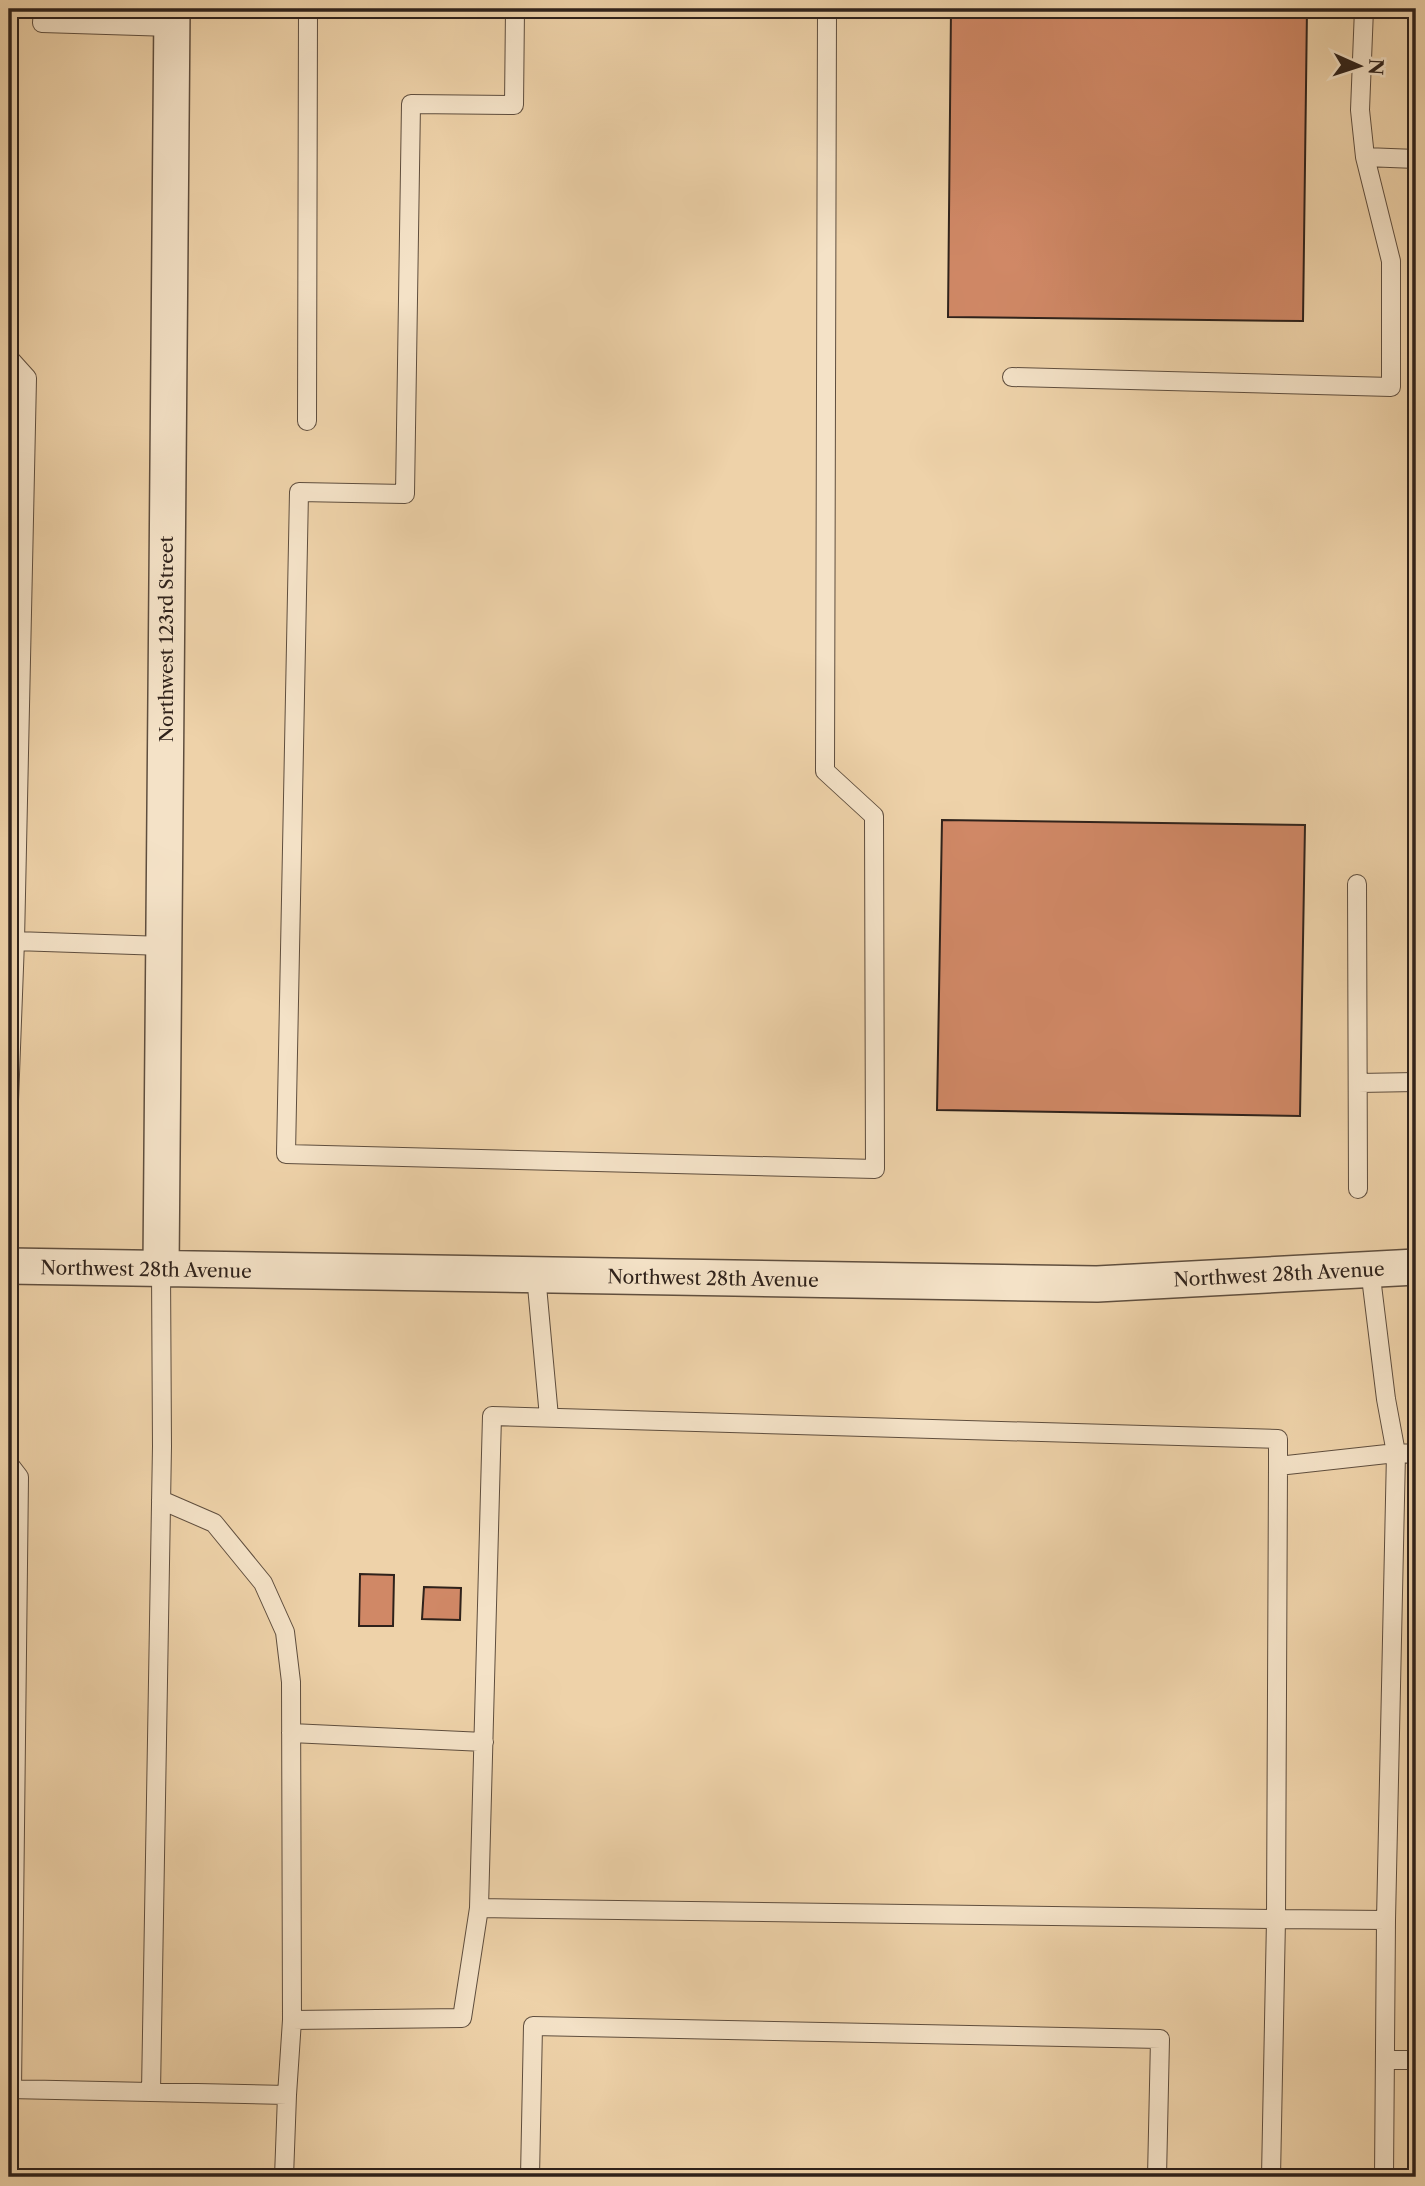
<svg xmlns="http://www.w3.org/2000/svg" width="1425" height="2186" viewBox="0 0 1425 2186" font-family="'Libre Caslon Text',serif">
<rect width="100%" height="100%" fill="#eed2a9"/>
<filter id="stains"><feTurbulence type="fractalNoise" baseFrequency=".00286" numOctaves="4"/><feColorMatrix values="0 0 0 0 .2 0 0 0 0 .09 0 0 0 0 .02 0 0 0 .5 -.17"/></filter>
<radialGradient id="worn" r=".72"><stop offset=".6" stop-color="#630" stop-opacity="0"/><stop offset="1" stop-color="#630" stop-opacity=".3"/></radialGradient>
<path fill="#d08866" stroke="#2f221b" stroke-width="2" d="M951,9H1307L1303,321L948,317Z
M942,820L1305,825L1300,1116L937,1110Z
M360,1574L394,1575L393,1626H359Z
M424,1587L461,1588L460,1620L422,1619Z"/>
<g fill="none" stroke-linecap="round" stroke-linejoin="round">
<g stroke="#5f4e3e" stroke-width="20">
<path id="service" d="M43,9L42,23L171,27
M515,9L514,105L411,104L405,494L299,492L286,1154L875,1169L874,816L825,771L827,9
M1365,157L1416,159
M9,358L27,378L15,941
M1012,377L1391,387V261L1365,157L1360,110L1364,9
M307,421L308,9
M1357,884L1358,1189
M1358,1083L1416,1082
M9,1101L15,941L164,946
M536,1275L549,1417
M9,1464L19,1477L12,2089
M1278,1466L1276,1919L479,1908L492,1416L1278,1439V1466L1396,1453L1386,1399L1370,1269
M161,1500L214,1523L263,1583L285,1632L291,1682L292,2020
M291,1733L484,1742
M1385,2060H1416
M9,2089L287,2095L284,2177
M151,2092L162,1446L161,1269
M287,2095L292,2020L462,2018L479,1908
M530,2177L533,2026L1160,2039L1157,2177
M1271,2177L1276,1919L1386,1920L1396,1453L1416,1454
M1384,2177L1386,1920"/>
</g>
<g stroke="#5f4e3e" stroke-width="38">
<path id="minor" d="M9,1266L1097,1284L1416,1267
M161,1269L172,9"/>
</g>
<use href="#service" stroke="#f4e2c7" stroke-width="18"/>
<use href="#minor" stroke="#f4e2c7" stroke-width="35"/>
</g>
<g text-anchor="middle" stroke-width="7" stroke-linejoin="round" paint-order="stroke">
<g font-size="19" fill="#2f221b" stroke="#f4e2c7">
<text transform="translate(166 639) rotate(-90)" y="7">Northwest 123rd Street</text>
<text transform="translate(146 1269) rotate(1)" y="7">Northwest 28th Avenue</text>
<text transform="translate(1279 1274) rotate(-3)" y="7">Northwest 28th Avenue</text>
<text transform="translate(713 1278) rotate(1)" y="7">Northwest 28th Avenue</text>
</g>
</g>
<rect width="1425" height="2186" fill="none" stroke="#eed2a9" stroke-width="35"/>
<rect x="10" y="10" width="1404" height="2165" fill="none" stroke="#2f221b" stroke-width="3.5"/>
<rect x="18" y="18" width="1390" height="2151" fill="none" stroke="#2f221b" stroke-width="2"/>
<g transform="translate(1359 66) rotate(93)" stroke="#f4e2c7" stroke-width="5" paint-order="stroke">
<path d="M0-5L12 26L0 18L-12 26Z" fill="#2f221b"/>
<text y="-10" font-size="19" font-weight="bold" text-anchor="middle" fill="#2f221b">N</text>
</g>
<rect width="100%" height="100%" filter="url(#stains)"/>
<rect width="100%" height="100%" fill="url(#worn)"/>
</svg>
